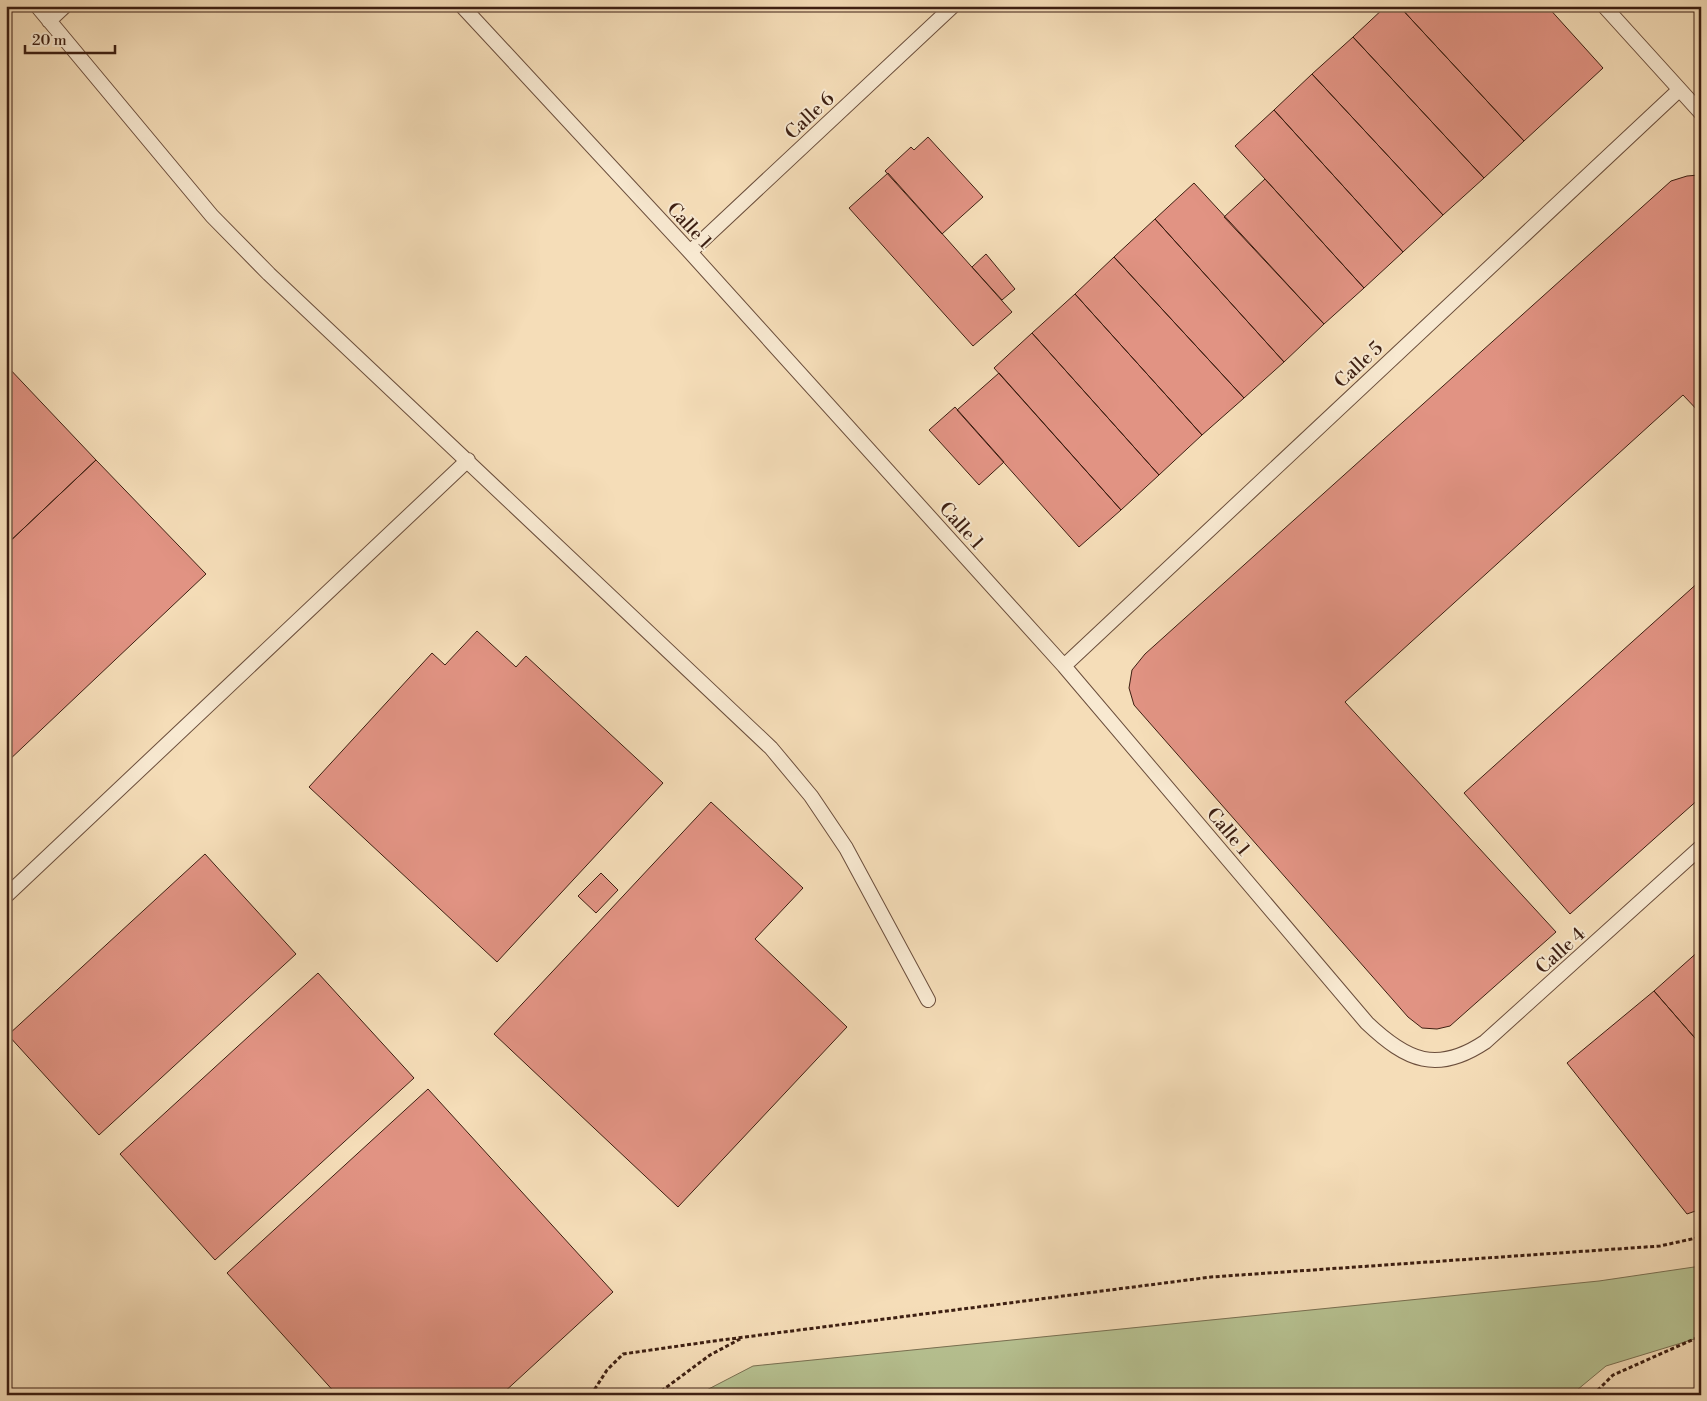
<svg xmlns="http://www.w3.org/2000/svg" width="1707" height="1401" viewBox="0 0 1707 1401" font-family="'Libre Bodoni',serif">
<rect width="100%" height="100%" fill="#f5ddb8"/>
<filter id="stains"><feTurbulence type="fractalNoise" baseFrequency=".004" numOctaves="4"/><feColorMatrix values="0 0 0 0 .2 0 0 0 0 .09 0 0 0 0 .02 0 0 0 .5 -.17"/></filter>
<radialGradient id="worn" r=".72"><stop offset=".6" stop-color="#630" stop-opacity="0"/><stop offset="1" stop-color="#630" stop-opacity=".3"/></radialGradient>
<path fill="#b7c292" stroke="#7a7052" d="M1701,1266V1337L1606,1366L1571,1395H697L753,1366L1599,1281Z"/>
<path fill="#e19383" stroke="#3d1f12" d="M1386,6H1399L1524,141L1484,178L1353,37Z
M1399,6H1547L1603,68L1524,141Z
M1353,37L1484,178L1443,215L1312,74Z
M1312,74L1443,215L1403,252L1274,110Z
M1274,110L1403,252L1364,288L1235,146Z
M928,137L983,197L942,234L885,171L911,147L914,150Z
M888,173L1012,312L973,346L849,208Z
M1699,175L1701,414L1683,395L1345,702L1556,932L1450,1026L1437,1029L1422,1028L1408,1017L1134,705L1129,688L1132,670L1145,654L1671,181L1687,176Z
M1265,179L1364,288L1324,324L1224,217Z
M1194,183L1324,324L1284,362L1155,219Z
M1155,219L1284,362L1244,398L1114,257Z
M986,254L1015,289L1002,300L972,267Z
M1114,257L1244,398L1202,435L1075,294Z
M1075,294L1202,435L1159,475L1032,333Z
M1032,333L1159,475L1121,510L994,368Z
M6,365L96,460L6,545Z
M999,373L1121,510L1079,547L957,410Z
M955,407L1004,462L979,485L929,430Z
M96,460L206,574L6,763V545Z
M1701,580V797L1570,914L1464,793Z
M477,631L516,667L526,656L663,783L497,962L309,787L432,653L445,665Z
M711,802L803,888L755,939L847,1027L678,1207L494,1034Z
M205,854L296,954L99,1135L8,1035Z
M601,873L618,890L596,913L578,896Z
M1701,949V1045L1654,991Z
M318,973L414,1078L215,1260L120,1154Z
M1654,991L1701,1045V1209L1687,1214L1567,1063Z
M428,1089L613,1292L501,1395H337L227,1273Z"/>
<g fill="none" stroke-linecap="round" stroke-linejoin="round">
<g stroke="#6b4e3c" stroke-width="16">
<path id="lane" d="M37,6L212,216L269,274L771,748L811,796L846,848L928,1000
M462,6L690,252L1064,666L1367,1023C1407,1061 1437,1074 1485,1042L1701,847
M1604,6L1701,113
M49,21L65,6
M690,252L953,6
M1064,666L1679,90
M6,896L468,460"/>
</g>
<path stroke="#3d1f12" stroke-width="3" stroke-dasharray="4 2.5" stroke-linecap="butt" d="M591,1395L607,1370L623,1354L714,1341L1211,1277L1660,1246L1701,1237
M656,1395L710,1355L742,1338
M1593,1395L1613,1375L1701,1336"/>
<use href="#lane" stroke="#f8e9d1" stroke-width="14"/>
</g>
<g text-anchor="middle" stroke-width="4" stroke-linejoin="round" paint-order="stroke">
<g font-size="19" fill="#3d1f12" stroke="#f8e9d1">
<text transform="translate(809 115) rotate(-43)" y="7">Calle 6</text>
<text transform="translate(690 225) rotate(47)" y="7">Calle 1</text>
<text transform="translate(1358 364) rotate(-43)" y="7">Calle 5</text>
<text transform="translate(962 525) rotate(48)" y="7">Calle 1</text>
<text transform="translate(1229 831) rotate(50)" y="7">Calle 1</text>
<text transform="translate(1560 950) rotate(-42)" y="7">Calle 4</text>
</g>
</g>
<rect width="1707" height="1401" fill="none" stroke="#f5ddb8" stroke-width="25"/>
<rect x="8" y="8" width="1692" height="1386" fill="none" stroke="#3d1f12" stroke-width="2.5"/>
<rect x="12" y="12" width="1682" height="1376" fill="none" stroke="#3d1f12"/>
<path d="M25 45v8h90v-8" fill="none" stroke="#3d1f12" stroke-width="2.5"/>
<text x="32" y="45" font-size="15" fill="#3d1f12" stroke="#f8e9d1" stroke-width="4" paint-order="stroke">20 m</text>
<rect width="100%" height="100%" filter="url(#stains)"/>
<rect width="100%" height="100%" fill="url(#worn)"/>
</svg>
